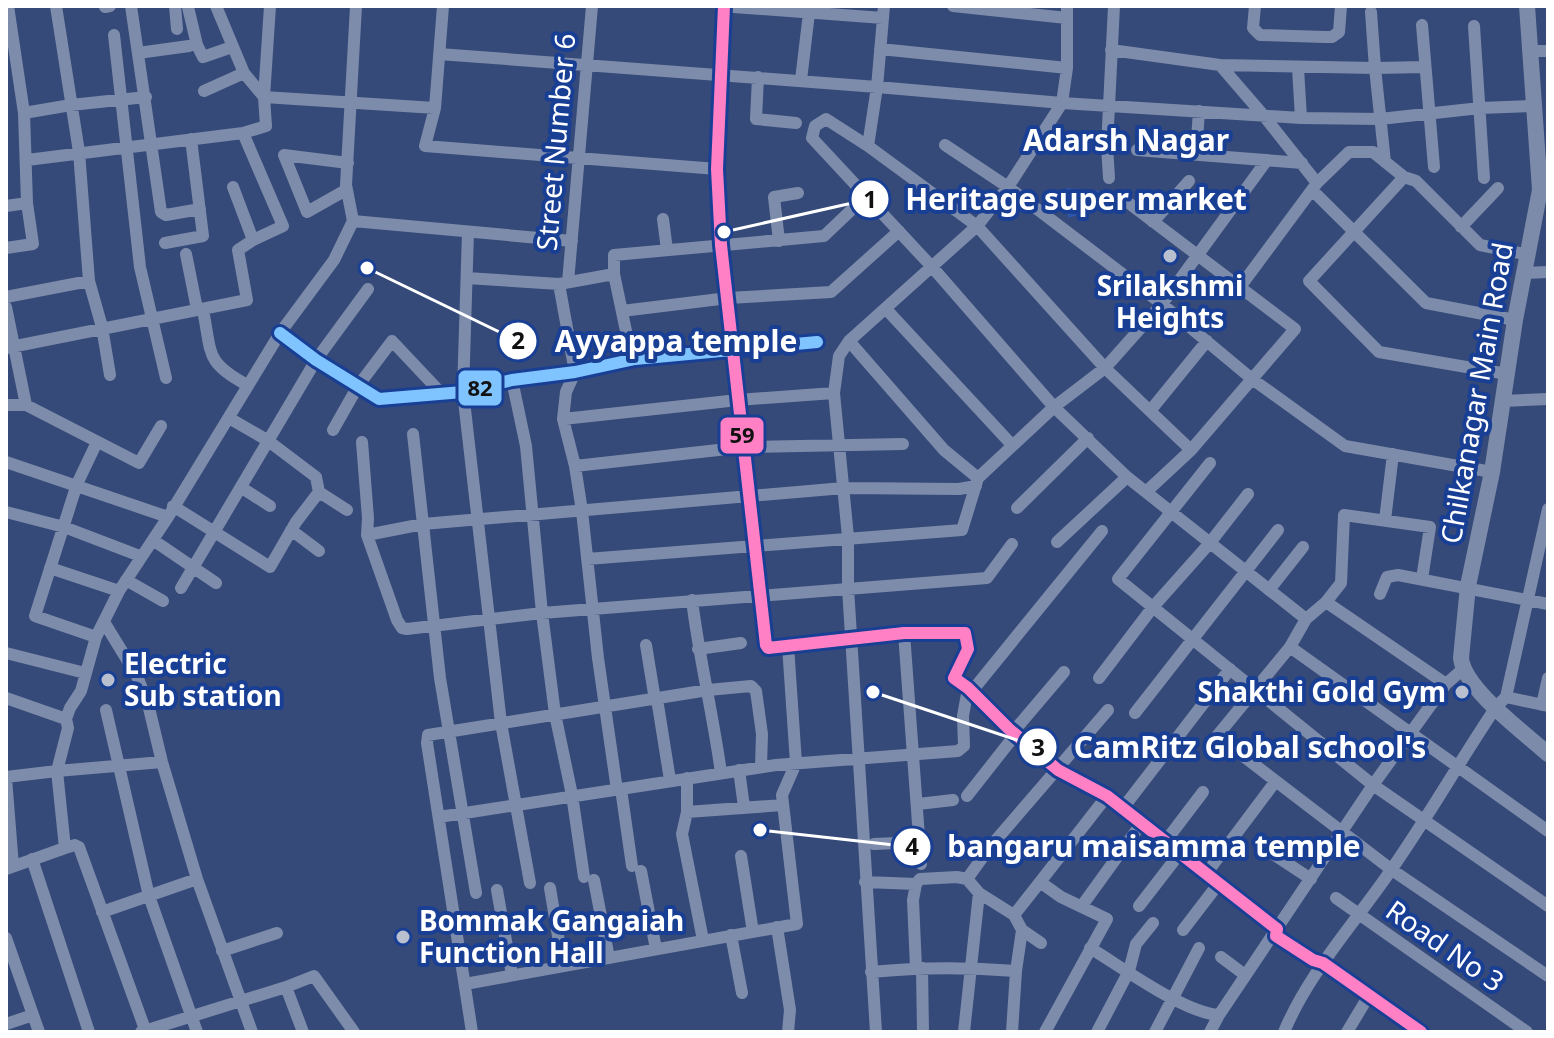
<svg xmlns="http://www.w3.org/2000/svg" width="1554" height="1038" viewBox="0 0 1554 1038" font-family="'Noto Sans',sans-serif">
<rect width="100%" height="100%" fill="#354a79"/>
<path fill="#2d56ab" d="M1066,188L1100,191L1099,208L1068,218Z"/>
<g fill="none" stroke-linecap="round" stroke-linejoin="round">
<path stroke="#7e8cab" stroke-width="12" d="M56,6L79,152L89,281L102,327L110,375
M131,6L161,212L166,215L200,209
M175,6L177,29
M216,6L244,73L264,97
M443,6L435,108L425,146L717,169
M720,6L883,18L884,6
M724,6L717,169L721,245L766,645L768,648L904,633H965L968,649L954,678L968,688L1009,729L1058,770L1107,796L1277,929L1276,936L1313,960L1323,963L1421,1032
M953,6L1067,18
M1255,6L1253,28L1260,35L1325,37H1332L1339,32L1341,6
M105,7L110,6
M188,7L197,45L203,57L232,47
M1371,12L1375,68L1425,67
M883,18L877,87L1062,103L1301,118L1380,119L1480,108L1534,106
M1422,25L1434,167
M1474,26L1484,178
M114,35L140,267L166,378
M880,49L1067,68
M1111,50L1220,65L1375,68L1385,162
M1530,51H1548
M138,53L189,46
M439,54L877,87L868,146
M1220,65L1264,116L1317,183
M1298,68L1301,118
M758,77L756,119L796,123
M801,80L809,13
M204,91L244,73
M264,97L270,6
M24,113L71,105L146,97
M945,145L1008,187L1162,304L1252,379L1345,446L1492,472
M1137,150L1302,163
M1196,154L1199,111
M27,160L243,133L266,126L264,97L435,108
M1404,177L1309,281L1379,352L1507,374
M1109,178L1107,146L1114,6
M233,187L253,240
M346,190L307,212L284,155L348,163
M1312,190L1426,303L1515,320
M1130,204L1295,329L1191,450
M6,206L27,203
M663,219L667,250
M353,221L572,241
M353,221L346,185L356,6
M1153,222L1189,181
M1461,227L1498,188
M468,232L463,392L501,723L530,883
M779,241L774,197L798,193
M165,243L203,236L191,139
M6,248L33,244L27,203L24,113L8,6
M186,254L197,309
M1525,273L1548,272
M467,278L559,284L614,274
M568,282L592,6
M559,284L575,372L566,392L563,419L575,466L582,511L598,658L617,790
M1240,287L1317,183L1349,152H1373L1404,177L1416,181L1480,245L1529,255
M6,297L89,281
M6,307L26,405H6
M886,309L1012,445
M203,310C212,355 205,362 247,385
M622,311L728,298L831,292L899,231
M280,333L316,360L379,399L463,392L512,380L575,372L635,359L817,342
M849,341L944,450L978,478
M6,348L247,300L238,250L253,240L283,226L243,133
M635,359L630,350L614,274V255L824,236L865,197
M512,380L526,446L542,613L555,714L572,795L584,877
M834,393L848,537V588L876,1032
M1502,401L1548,399
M26,405L139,463L161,426
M1150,411L1105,368L977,226L868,146L826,119L815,126L812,138L933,268L1054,407L1127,477L1306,619
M563,419L738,400L834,393L839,356L849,341L977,226L1008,187L1062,103L1067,68V6
M333,430L358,386L392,341L442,394
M413,434L440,678L476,893
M362,442L368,518L367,535L423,524L844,488L959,489L976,486
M6,462L168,517
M575,466L745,447L903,444
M242,488L270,506
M1147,491L1191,450L1150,411L1207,341
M319,492L347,510
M173,506L270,567L296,522L319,492L316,477L267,440L229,418
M1017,508L1088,438
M6,512L64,527L140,556
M1385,520L1393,454
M291,530L319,551
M367,535L397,620L402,628L407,629L542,613L987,578L1012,544
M153,540L216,583
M1057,542L1127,477
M587,559L962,530L978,478L1054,407L1105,368L1162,304L1267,160
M50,568L119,591
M1422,579L1430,527L1344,515L1341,583L1326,602L1306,619L1290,647L1217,736L1392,870L1548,976
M126,580L163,601
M181,588L316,360L368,289
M1269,590L1303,547
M1380,594L1387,577L1398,575L1548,604
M692,600C699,658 713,714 721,773
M1326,602L1446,684
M104,622L137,676L148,704L162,762L197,879L252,1032
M904,633L921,864
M96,637L35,616L77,484L97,442
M646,645L655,700
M1290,647L1548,831
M698,649L741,643
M6,653L85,673
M1463,669L1446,684L1373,785L1548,906
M1099,678L1153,607L1209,544L1248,494
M972,691L1102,531
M1506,697L1548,509
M6,698L66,719
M657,699L670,780
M1542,705L1548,678
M106,710L149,896L197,1032
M1135,713L1278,530
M1013,732L1064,672
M162,762L57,771L68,728L66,719L70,708L81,691L96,637L119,591L168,517L280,333L334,260L353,221
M739,770L744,807
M6,777L57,771L65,848L6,869
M6,778L13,866
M687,778V812L682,834L703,940
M621,789L632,866
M967,796L1015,735
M918,804L953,800
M1123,808L1230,669
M687,812L783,805
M439,817L776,765L958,751L964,746L963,716L968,688
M1165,842L1203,792
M874,844L920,842
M65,848L75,845L79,847L146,1032
M1273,854L1311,879
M741,856L753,932
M32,859L89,1032
M641,871L656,949
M1206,874L1275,782
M967,879L990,847L1108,710
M594,880L609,958
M865,882L916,884L920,879L957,877L967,879L979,893L1014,915L1022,930L1041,943
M1040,882L1107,796
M916,884L913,900L916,968
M550,888L563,966
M497,890L512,975
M1336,898L1527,1032
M1139,906L1180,853
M1081,907L1141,824
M102,912L197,879
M1014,915L1040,882L1061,897L1107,919L1045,1032
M777,927L790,1010L788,1032
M1183,930L1219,883
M731,935L742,993
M6,938L39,1032
M1090,948C1122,967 1184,1013 1219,1015
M222,951L277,933
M1221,957L1245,975
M922,968L923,1032
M871,972C920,967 967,967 1016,971
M465,984L797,924L782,795L796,763L788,646
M286,987L314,976L354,1032
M6,1024L33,1015
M141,1032L286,987L303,1032
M472,1032L427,743L428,735L708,690L751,686L756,691L762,734L761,767
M964,1032L979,893
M1012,1032L1016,971L1022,930
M1097,1032L1129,971L1136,944L1153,923
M1155,1032L1199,948
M1210,1032L1219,1015L1373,785L1118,579L1210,463
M1284,1032C1308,974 1353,925 1389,873C1427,819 1459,762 1496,707L1506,697L1548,706
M1347,1032L1368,997"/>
<path stroke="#7c8ba9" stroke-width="16" d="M1527,6L1540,190L1515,320L1492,472L1468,586L1461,658C1464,689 1525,733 1548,754"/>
<g stroke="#193f95" stroke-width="18">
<path id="bus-1" d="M724,6L717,169L721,245L766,645L768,648L904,633H965L968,649L954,678L968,688L1009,729L1058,770L1107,796L1277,929L1276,936L1313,960L1323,963L1421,1032"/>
</g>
<g stroke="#193f95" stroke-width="18">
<path id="bus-2" d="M280,333L316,360L379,399L463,392L512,380L575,372L635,359L817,342"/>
</g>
<use href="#bus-1" stroke="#ff80c5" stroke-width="12"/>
<use href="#bus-2" stroke="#80c4ff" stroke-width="12"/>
</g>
<g fill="#b8c0d0" stroke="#193f95" stroke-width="3">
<circle cx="1170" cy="256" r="8"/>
<circle cx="108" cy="680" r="8"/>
<circle cx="1462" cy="692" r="8"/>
<circle cx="403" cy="937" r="8"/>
</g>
<g text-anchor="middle" stroke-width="8" stroke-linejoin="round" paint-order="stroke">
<g font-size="28" fill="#fff" stroke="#193f95">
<text transform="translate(556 142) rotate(-85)" y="10">Street Number 6</text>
<text transform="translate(1477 393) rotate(-80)" y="10">Chilkanagar Main Road</text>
<text transform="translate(1445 946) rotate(35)" y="10">Road No 3</text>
</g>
<g font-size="28" font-weight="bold" fill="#fff" stroke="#193f95" text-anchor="start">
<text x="1170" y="296" text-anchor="middle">Srilakshmi<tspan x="1170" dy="32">Heights</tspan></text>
<text x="124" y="674">Electric<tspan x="124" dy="32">Sub station</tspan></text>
<text x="1446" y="702" text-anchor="end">Shakthi Gold Gym</text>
<text x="419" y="931">Bommak Gangaiah<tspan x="419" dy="32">Function Hall</tspan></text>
</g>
<g font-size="30" font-weight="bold" fill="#fff" stroke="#193f95">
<text x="1126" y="151">Adarsh Nagar</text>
</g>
</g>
<path fill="none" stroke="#fff" stroke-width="3" d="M724 232L870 199M367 268L518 341M873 692L1038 747M760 830L912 847"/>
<g fill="#fff" stroke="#193f95" stroke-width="3">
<circle cx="724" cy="232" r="8"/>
<circle cx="367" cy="268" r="8"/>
<circle cx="873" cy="692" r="8"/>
<circle cx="760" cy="830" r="8"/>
<circle cx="870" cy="199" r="20"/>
<circle cx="518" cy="341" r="20"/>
<circle cx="1038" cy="747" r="20"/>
<circle cx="912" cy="847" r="20"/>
</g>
<g font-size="24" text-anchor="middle" font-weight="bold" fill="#111">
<text x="870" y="208">1</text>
<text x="518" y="349">2</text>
<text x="1038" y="756">3</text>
<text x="912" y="855">4</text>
</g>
<g font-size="30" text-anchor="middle" font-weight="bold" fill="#fff" stroke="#193f95" stroke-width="8" stroke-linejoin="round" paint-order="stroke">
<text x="1076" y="210">Heritage super market</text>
<text x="676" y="352">Ayyappa temple</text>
<text x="1250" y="758">CamRitz Global school's</text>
<text x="1154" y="857">bangaru maisamma temple</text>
</g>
<g stroke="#193f95" stroke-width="3">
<rect x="457" y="369" width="46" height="38" rx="8" fill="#80c4ff"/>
<rect x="719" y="416" width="46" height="39" rx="8" fill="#ff80c5"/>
</g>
<g font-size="22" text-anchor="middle" font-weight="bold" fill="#111">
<text x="480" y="396">82</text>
<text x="742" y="443">59</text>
</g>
<rect width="1554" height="1038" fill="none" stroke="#ffffff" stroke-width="16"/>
</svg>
